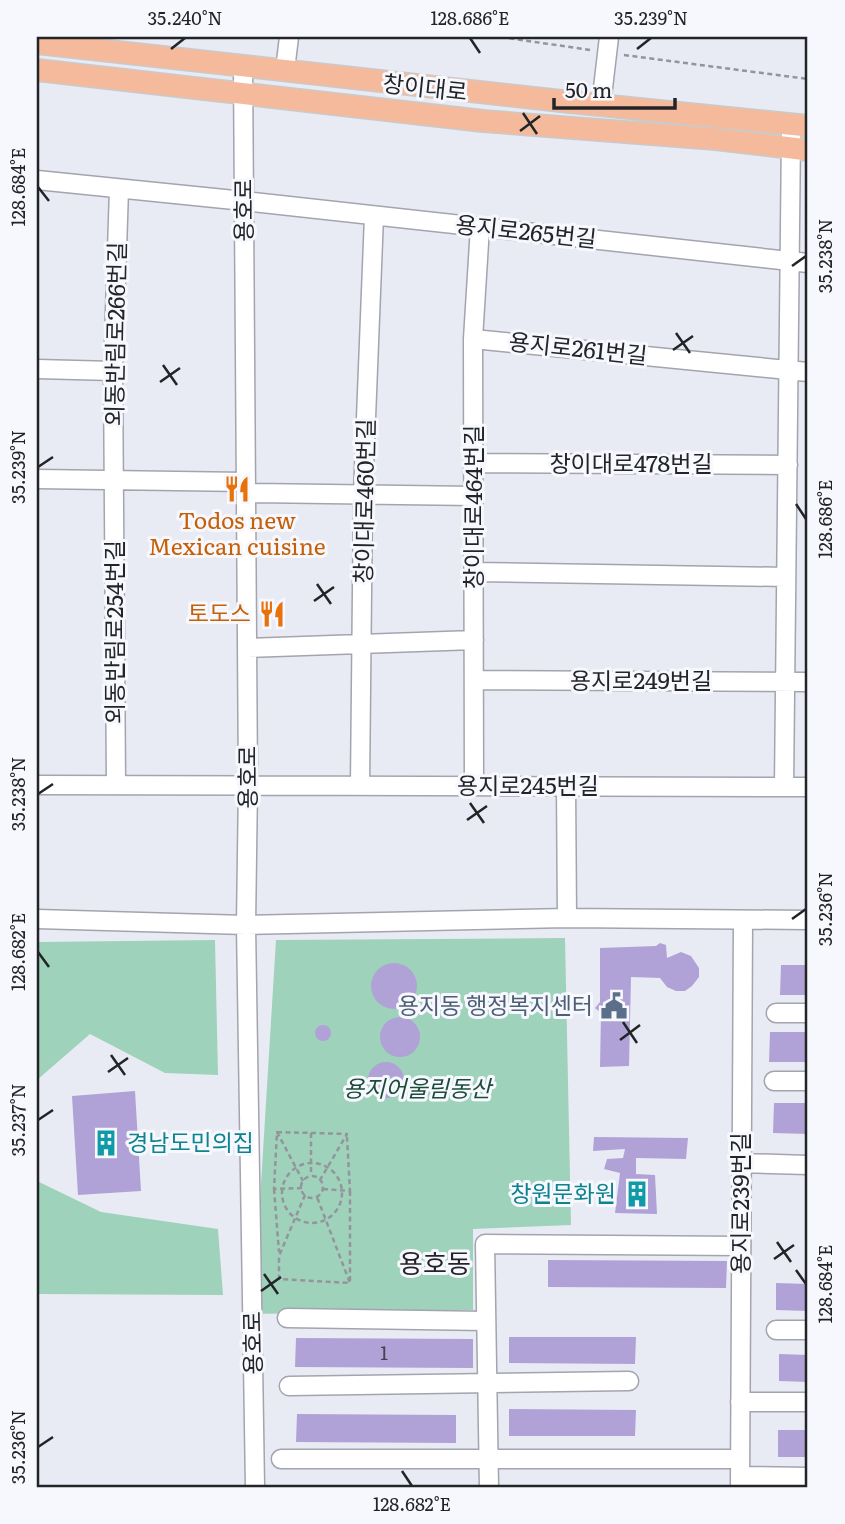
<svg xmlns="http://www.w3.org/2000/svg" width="845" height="1524" viewBox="0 0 845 1524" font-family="Literata,'Noto Sans KR',serif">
<rect width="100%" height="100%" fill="#e9ebf4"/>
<path fill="#9ed2ba" d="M565,938L571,1225L473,1229V1310L253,1314L276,940Z
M215,940L218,1075L165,1073L90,1034L37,1080V942Z
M37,1181L101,1212L218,1229L223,1295L37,1294Z"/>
<path fill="#b0a2d6" d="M660,943L666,945L667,958L681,952L691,956L699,968V977L692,986L685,991H676L667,987L660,978L631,977L629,1066L600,1067L601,1013L595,1008L600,1002V948L656,946Z
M371 986a23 23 0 1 1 46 0a23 23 0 1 1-46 0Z
M781,965H808V995H780Z
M380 1037a20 20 0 1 1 40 0a20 20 0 1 1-40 0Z
M315 1033a8 8 0 1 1 16 0a8 8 0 1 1-16 0Z
M770,1032H808V1062H769Z
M368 1080a18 18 0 1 1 36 0a18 18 0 1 1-36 0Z
M135,1091L141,1191L78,1195L72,1096Z
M774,1103H808V1134L773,1133Z
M594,1137L688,1138L686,1159L636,1158V1174L655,1175L657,1214L615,1213L620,1173L604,1169L607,1159L623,1158L625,1149L593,1151Z
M548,1260L727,1261L726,1288L548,1287Z
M776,1283L808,1284V1311L776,1310Z
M509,1337H636L635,1364L509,1363Z
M296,1338L473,1339V1368L295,1367Z
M779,1354L808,1355V1382L779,1381Z
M509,1409L636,1410L635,1436H509Z
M297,1414L456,1415V1443L296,1442Z
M778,1430H808V1457H778Z"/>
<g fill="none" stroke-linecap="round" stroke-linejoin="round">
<g stroke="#a3a4ad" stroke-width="21">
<path id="minor" d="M243,66L248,785L246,925L255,1487
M285,70L289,37
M601,105L609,37
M37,180L244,201L808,263
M473,339L808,372
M37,369L113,371
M474,463L788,465
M37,479L246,482
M246,493L474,496
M474,572L786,577
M247,648L474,640
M474,680L808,682
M37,785L808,787
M116,785L113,371L119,189
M360,786L363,494L374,216
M474,786L473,339L480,227
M566,786L567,918
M784,787L791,134
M37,919L246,925L567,918L808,920
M776,1013H808
M774,1081H808
M741,1163L808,1165
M287,1318L485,1321
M776,1330H808
M289,1386L629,1381
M740,1402H808
M281,1459H740
M740,1476L808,1477
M489,1487L485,1244L741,1246
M740,1487L743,920"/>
</g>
<g stroke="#cacacb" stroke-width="24">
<path id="major" d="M37,43L570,102L808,126
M37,70L483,121L716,139L808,150"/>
</g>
<path stroke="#94959c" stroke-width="2.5" stroke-dasharray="5 3.5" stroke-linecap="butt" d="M501,37L590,50
M624,55L808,79
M277,1132L347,1134L320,1180
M311,1133V1175
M282 1193a30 30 0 1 1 60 0a30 30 0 1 1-60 0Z
M301 1187a11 11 0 1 1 22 0a11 11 0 1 1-22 0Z
M302,1188L274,1189L277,1132L303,1181
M274,1189L279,1252
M323,1189L350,1191L347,1137
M350,1191V1282
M305,1195L279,1256V1279L350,1283L317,1197"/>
<use href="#minor" stroke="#fff" stroke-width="18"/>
<use href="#major" stroke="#f5ba9b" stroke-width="21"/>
</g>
<path fill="none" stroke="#232427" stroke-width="2.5" d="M470,38L480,53M171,49L185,38M637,49L651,38M523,113L537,134M520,131L540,116M38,187L49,201M792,266L806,256M676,333L690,353M673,350L693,336M163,365L177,385M160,382L180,368M38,467L53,457M796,504L806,519M317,584L331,604M314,601L334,587M38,794L53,784M470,803L484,823M467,820L487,806M792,919L806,909M38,952L49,967M623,1022L637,1043M620,1040L640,1025M111,1055L125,1075M108,1072L128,1058M38,1120L53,1110M777,1242L791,1262M774,1259L794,1245M796,1270L806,1284M264,1274L278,1294M261,1291L281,1277M38,1447L53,1437M402,1471L412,1486"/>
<defs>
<g id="restaurant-bare" transform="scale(2.1)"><path d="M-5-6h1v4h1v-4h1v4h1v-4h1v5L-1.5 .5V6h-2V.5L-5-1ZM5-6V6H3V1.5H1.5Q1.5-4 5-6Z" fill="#e8710a" stroke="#f7f8fe" stroke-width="2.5" paint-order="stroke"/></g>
<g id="civic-bare" transform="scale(2.1)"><path d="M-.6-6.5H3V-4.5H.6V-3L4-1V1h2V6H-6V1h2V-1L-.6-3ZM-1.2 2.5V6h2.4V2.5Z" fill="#5c6f8a" stroke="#f7f8fe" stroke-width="2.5" paint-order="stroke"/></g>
<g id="building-bare" transform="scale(2.1)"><path d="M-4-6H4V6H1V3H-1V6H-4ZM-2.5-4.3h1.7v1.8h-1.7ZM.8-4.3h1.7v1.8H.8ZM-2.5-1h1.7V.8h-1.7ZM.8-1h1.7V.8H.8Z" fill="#0f9aa8" stroke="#f7f8fe" stroke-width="2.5" paint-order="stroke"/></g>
</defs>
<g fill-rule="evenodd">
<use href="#restaurant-bare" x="237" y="489"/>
<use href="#restaurant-bare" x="272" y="614"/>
<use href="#civic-bare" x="614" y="1006"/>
<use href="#building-bare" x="106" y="1143"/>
<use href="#building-bare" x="637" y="1194"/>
</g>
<g text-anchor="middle" stroke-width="6" stroke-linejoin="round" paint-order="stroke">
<g font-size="19" fill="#464453">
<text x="384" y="1360">1</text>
</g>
<g font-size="23" fill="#232427" stroke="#f7f8fe">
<text transform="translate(425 88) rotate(6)" y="8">창이대로</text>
<text transform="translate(244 210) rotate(-90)" y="8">용호로</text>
<text transform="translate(526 232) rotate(6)" y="8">용지로265번길</text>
<text transform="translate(116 334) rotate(-89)" y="8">외동반림로266번길</text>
<text transform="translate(578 349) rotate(6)" y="8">용지로261번길</text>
<text x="631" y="472">창이대로478번길</text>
<text transform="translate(365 501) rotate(-89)" y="8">창이대로460번길</text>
<text transform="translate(474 507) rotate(-90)" y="8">창이대로464번길</text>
<text transform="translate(115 632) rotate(-90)" y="8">외동반림로254번길</text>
<text x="641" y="689">용지로249번길</text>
<text transform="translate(248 777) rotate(-90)" y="8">용호로</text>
<text x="528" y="794">용지로245번길</text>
<text transform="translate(741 1203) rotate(-90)" y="8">용지로239번길</text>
<text transform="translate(253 1343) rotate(-91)" y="8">용호로</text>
</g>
<g font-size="23" fill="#c56008" stroke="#f7f8fe">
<text x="237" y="529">Todos new<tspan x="237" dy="26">Mexican cuisine</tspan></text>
<text x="251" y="622" text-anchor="end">토도스</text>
</g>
<g font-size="23" fill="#4e5e75" stroke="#f7f8fe" text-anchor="end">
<text x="593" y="1014">용지동 행정복지센터</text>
</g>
<g font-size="23" font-style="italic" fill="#1b4c39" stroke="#f7f8fe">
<text x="417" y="1097">용지어울림동산</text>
</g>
<g font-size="23" fill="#0d838f" stroke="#f7f8fe" text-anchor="start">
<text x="127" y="1151">경남도민의집</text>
<text x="616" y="1202" text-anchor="end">창원문화원</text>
</g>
<g font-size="26" fill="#232427" stroke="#f7f8fe">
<text x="435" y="1273">용호동</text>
</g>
</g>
<rect width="845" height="1524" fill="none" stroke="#f7f8fe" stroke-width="77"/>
<path d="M554 98v10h121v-10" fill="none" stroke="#232427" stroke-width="3.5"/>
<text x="565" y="98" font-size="21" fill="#232427" stroke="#f7f8fe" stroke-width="5" paint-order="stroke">50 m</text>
<rect x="38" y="38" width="768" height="1448" fill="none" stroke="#232427" stroke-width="2.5"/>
<g font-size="18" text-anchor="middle" fill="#232427">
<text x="185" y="25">35.240°N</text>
<text x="470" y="25">128.686°E</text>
<text x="651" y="25">35.239°N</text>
<text transform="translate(19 187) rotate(-90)" y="6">128.684°E</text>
<text transform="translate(826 256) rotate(-90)" y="6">35.238°N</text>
<text transform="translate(19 467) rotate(-90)" y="6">35.239°N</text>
<text transform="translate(826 519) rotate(-90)" y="6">128.686°E</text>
<text transform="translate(19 794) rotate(-90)" y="6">35.238°N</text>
<text transform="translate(826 909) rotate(-90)" y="6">35.236°N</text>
<text transform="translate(19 952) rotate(-90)" y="6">128.682°E</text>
<text transform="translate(19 1120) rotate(-90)" y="6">35.237°N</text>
<text transform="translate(826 1284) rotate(-90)" y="6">128.684°E</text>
<text transform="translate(19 1447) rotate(-90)" y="6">35.236°N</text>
<text x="412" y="1511">128.682°E</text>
</g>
</svg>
